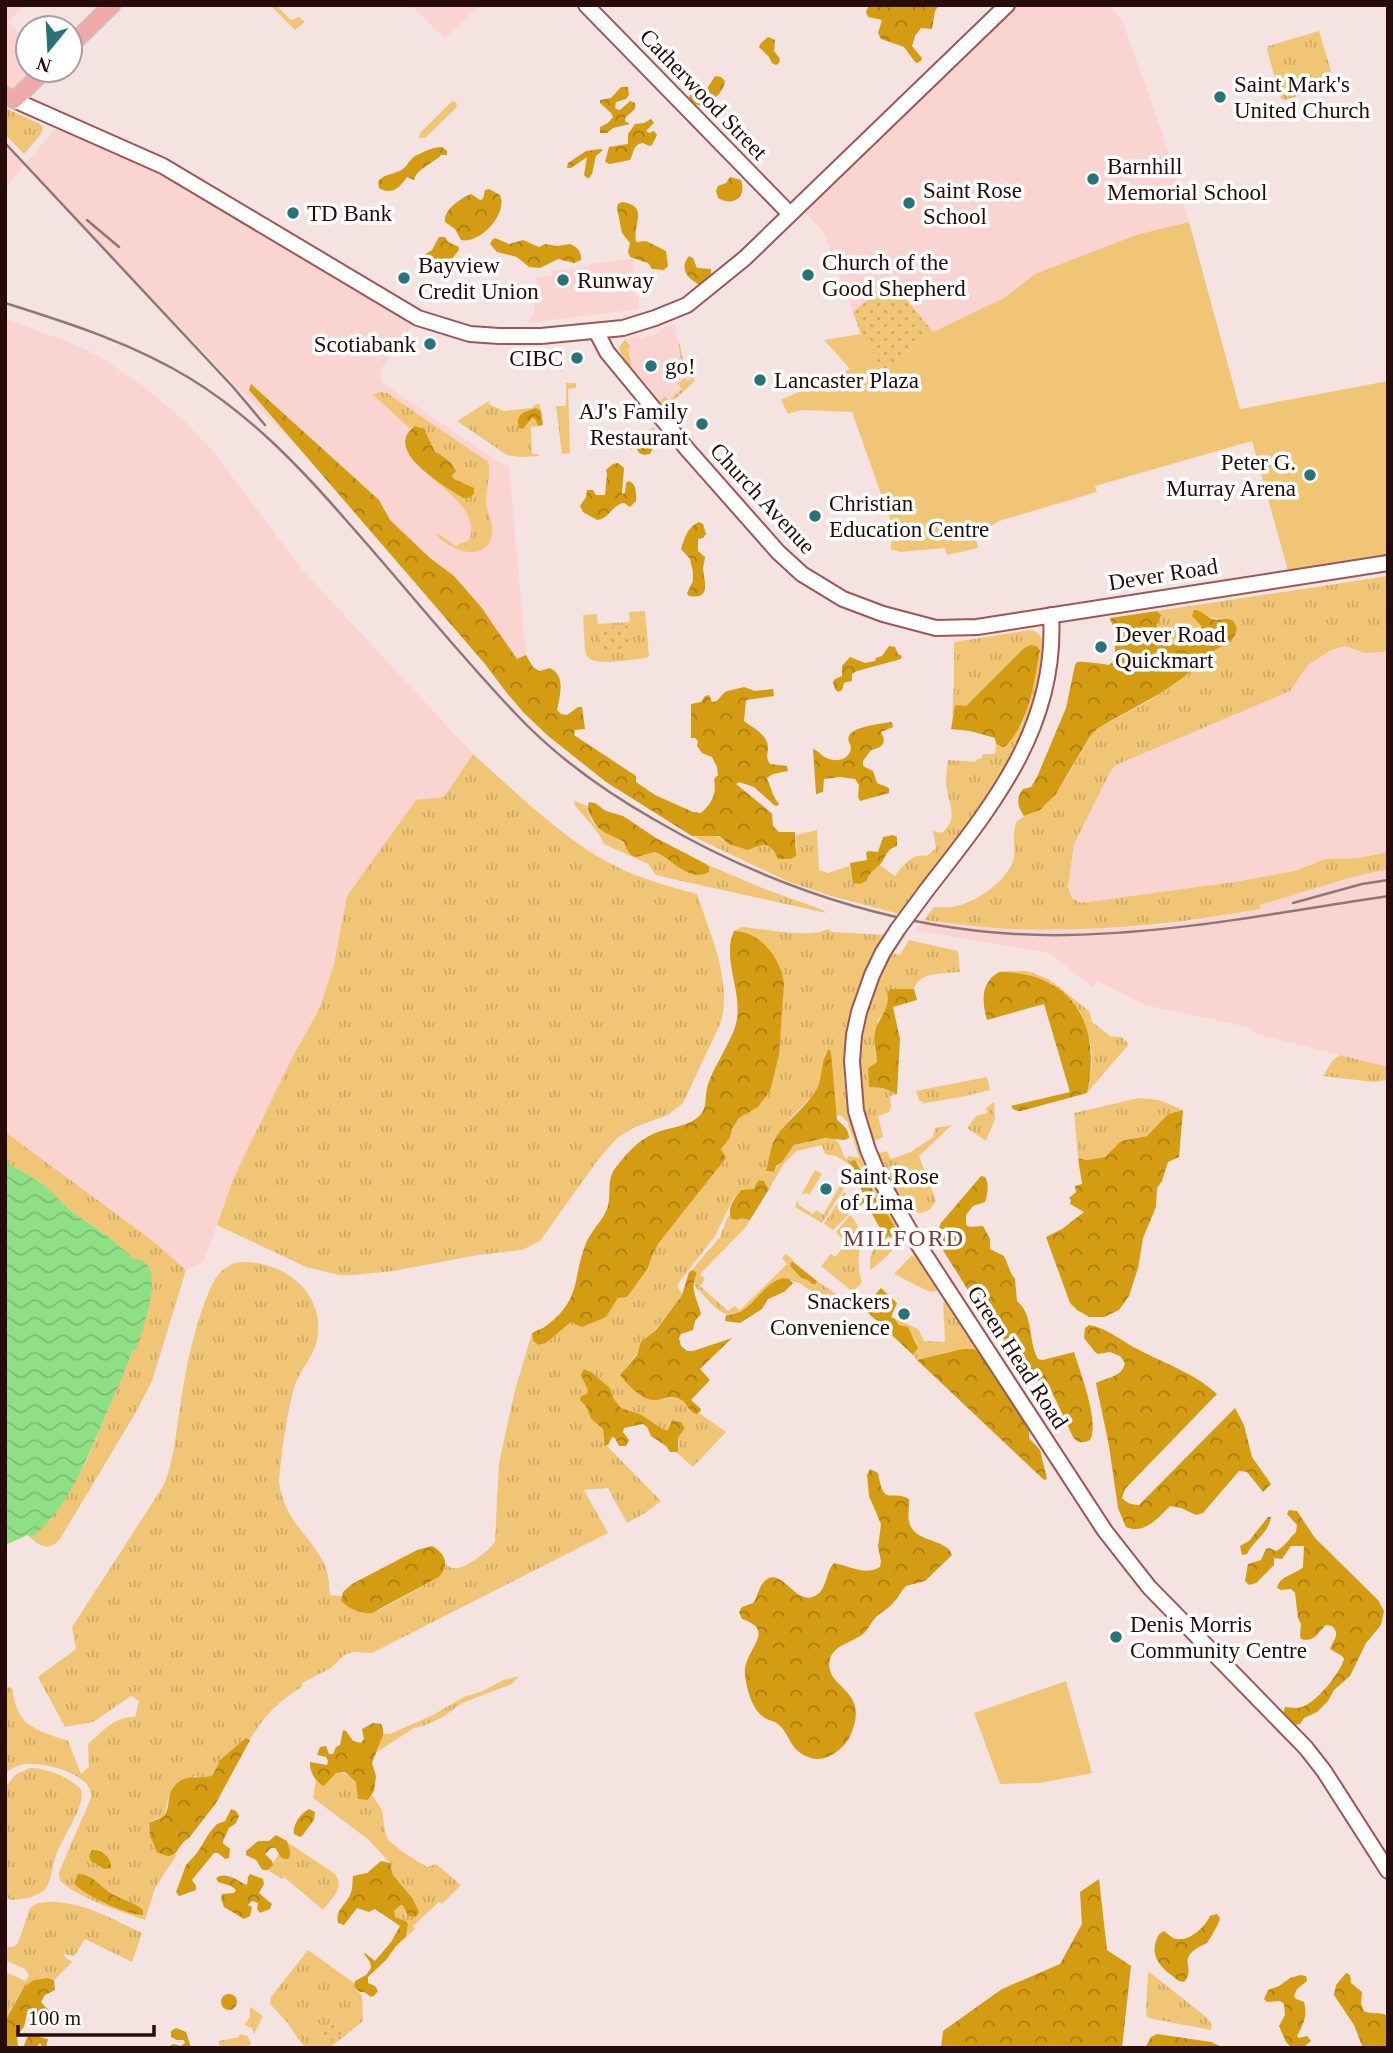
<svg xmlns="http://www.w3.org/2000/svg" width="1393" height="2053" viewBox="0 0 1393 2053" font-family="Georgia,serif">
<defs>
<pattern id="grass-tufts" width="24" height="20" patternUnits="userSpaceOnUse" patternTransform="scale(1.75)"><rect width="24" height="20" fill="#f0c576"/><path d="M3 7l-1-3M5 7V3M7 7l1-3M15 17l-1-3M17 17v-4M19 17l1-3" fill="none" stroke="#cea865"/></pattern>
<pattern id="forest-crowns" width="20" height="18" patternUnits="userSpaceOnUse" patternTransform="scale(1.75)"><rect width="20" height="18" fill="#d49c13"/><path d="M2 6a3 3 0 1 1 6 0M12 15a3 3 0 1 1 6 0" fill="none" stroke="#ac7d10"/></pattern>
<pattern id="park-dots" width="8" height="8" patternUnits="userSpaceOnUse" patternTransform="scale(1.75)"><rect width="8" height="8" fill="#f0c576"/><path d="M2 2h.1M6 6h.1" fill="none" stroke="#cea865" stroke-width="1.8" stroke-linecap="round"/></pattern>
<pattern id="water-waves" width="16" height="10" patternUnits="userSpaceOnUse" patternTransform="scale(1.75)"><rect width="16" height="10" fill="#8fe085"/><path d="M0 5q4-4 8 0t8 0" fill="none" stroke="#7bbf72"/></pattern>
</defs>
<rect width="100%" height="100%" fill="#f5e3e2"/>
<path fill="#fad4d1" d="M5,5H25L8,22L28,41V70H45L5,95Z
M411,5H481L445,38Z
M1007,5H1109L1122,20L1163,135L1189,222L1136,236L1035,274L1004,298L933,332L883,371L861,334L824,233L799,206Z
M63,120L163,166L418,318L381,369L380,377L381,382L496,460L509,466L526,655L506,692L485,664L302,451L236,386L25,165L5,188V143L25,164Z
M633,259L634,294L639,297V309L528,323L534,312L537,277L552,276V271L589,267V264Z
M5,319L69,342L97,355L147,389L183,420L211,449L305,573L473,754L444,797L347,896L334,964L320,1007L292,1058L234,1177L204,1261L186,1270L153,1241L5,1132Z
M675,325L681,360L691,379L687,382L684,379L678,384L682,389L669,400L665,396L660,402L654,396V391L649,385L646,386L631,368V363L628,349L630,344L625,339L638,336L640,339L660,333V329Z
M1345,646L1358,651L1383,652L1388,650V852L1359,858L1325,859L1285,873L1187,889L1088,903H1081L1072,898L1070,893L1068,881L1076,837L1110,772L1116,765L1290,691L1308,665L1331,650Z
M1388,869V1067L1256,1034L1248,1027L1145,1005L1097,981L1093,987L1049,953L916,930L924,920L1011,929L1072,930L1147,927L1202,920L1259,909L1260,905L1349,878Z"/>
<path fill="url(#grass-tufts)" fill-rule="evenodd" d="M270,5H276L291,20L299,17L305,22L295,30Z
M1319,31L1335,85L1285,100L1281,99L1267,50L1268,46Z
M454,101L457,104L456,108L425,138H419L420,133L451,102Z
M5,108L40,124L43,128L41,134L24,154L5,134Z
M625,339L630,346L628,349L631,363V368L622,356L619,348Z
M678,343L680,344L682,356L695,381L665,408L660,402L665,396L669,400L682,389L678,384L685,378L687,381L691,379L681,360Z
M566,383H576V388L568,389L570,453L562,454L556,406H566Z
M379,392L387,393L488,462C492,475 486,486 486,500C486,511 493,521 492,532C489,564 451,552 437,535V533L456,546L469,540C481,514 446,490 428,475L463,498L471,487L454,479L452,476L455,474L453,467L445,457L435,452L427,439L412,427L411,429L373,395Z
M489,401V404L504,411L532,408L536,404H540L541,411C535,405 526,411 521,415L525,427L532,418L535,419L538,426H540L531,427L532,454H538L539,456L521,457L507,455L457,421Z
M653,427L665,441L663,445L628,449Z
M1388,576V650L1383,652L1365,653L1345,646L1331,650L1308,665L1290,691L1116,765L1110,772L1074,844L1068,887L1072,898L1081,903L1234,882L1294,871L1325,859L1359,858L1388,852V869L1349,878L1260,905V909C1177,924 1098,932 1014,929C984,928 954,923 924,920L934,907C939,907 945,908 951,907C973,905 1010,880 1014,857C1015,846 1012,835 1016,823C1024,813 1039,813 1048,802C1066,784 1077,757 1090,736L1097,729L1145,703L1181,680L1236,626C1228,616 1206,617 1194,619L1201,626C1199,639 1181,644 1169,646L1157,640L1153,635L1160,613L1157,611Z
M645,611L649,656L646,658C634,659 603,665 592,660C587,658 587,656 585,651L583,615L597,614L598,624L630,622L629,612Z
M1030,630C1043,631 1044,644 1044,655C1039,748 952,843 899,914L831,896L789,882L692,836C703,838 716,832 724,841L771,847L775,850L778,859H791L797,847L796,835L817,830L819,870L828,873L849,866L853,875L852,878H869V873L878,864L895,876C903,865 912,853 927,856L936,848L933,831L941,833C960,820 948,802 946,784C946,776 947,768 948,760L976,762L977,759L982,758L983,754H995L996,744L999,746L1022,725L1033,688L1040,650L1030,645L1024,648L966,706L955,711L952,715L954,683V642Z
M473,754C516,792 559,836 611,864C638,878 667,886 697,894C710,934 732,979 721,1022L683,1103L668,1115L635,1127L617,1138L597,1161L540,1241L522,1250L478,1255L393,1271L354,1275H339L306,1267L217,1225L234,1177L292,1058L320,1007L334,964L347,896L416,800L444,797Z
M575,801L587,806C591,831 605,832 624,842C630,864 639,856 655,852L683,869L700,875L708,865L706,864L762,888L823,910L826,913L668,878L656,875L648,864L604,844C598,829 584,818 574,804Z
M742,927C763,929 811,939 828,929L832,932L884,935C839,1012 831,1080 864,1165C873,1188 888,1209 901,1230C901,1232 902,1234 902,1236C900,1244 877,1267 870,1270V1258L877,1237L883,1233L892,1237L896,1235L897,1232L858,1163L851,1161V1165L836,1156L825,1154L822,1145L797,1151L785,1162L769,1189L766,1183L760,1180L751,1190L740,1192L733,1199L715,1236L677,1285L682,1295L620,1375L647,1398C658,1402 669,1396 682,1399L691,1412L699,1413L726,1432L693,1467L677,1453L679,1448L678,1438L685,1429L683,1424L677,1420L670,1422L668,1430H664L635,1412L621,1408L614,1399L610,1388L588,1370V1393L581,1402L587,1408L591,1419L603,1429V1444L607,1446L661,1501L645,1513L627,1523L608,1488L584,1490L608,1533L372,1653L353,1652L344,1655L331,1668L302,1683V1687C278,1701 263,1717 250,1740L249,1738L220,1760L213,1775L205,1778L194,1776L168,1798L164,1817L150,1821L148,1826L153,1844L171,1856L177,1854L155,1888L145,1920C119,1911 81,1899 60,1881L59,1872L91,1798C94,1773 40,1760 21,1765C15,1766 10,1770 5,1773V1687L12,1688C17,1727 34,1729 68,1741L81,1774L89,1767L88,1744C103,1731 115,1716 135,1717L139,1701L131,1696L93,1722L65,1727L38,1677L76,1649L72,1627L164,1485C174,1460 176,1433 180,1407C186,1367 194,1326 210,1289C216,1274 228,1261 245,1262C287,1263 326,1295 317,1340C313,1358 299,1371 294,1388C286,1418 281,1452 279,1482C284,1523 313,1536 326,1568C329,1577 329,1586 330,1595L341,1596L343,1603L364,1613L382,1609L437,1578L445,1570L446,1564C450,1567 451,1569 457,1568C467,1567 491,1550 495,1541L499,1463L515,1390L532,1333C532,1339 532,1342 538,1345L546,1343L571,1322L618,1298L648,1268L652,1256L658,1244L726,1158L721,1149L730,1138L732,1129L739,1118L758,1107L770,1091L784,983C781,959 761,931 734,931ZM830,1051L836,1115L842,1116L848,1123L859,1158L849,1156L846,1159C840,1151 842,1139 829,1138L794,1145C787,1154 778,1162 774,1172L766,1171L776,1138L788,1121L814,1094L823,1073L825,1053Z
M909,940L958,951L960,972C944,974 919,971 914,989H890L887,1008L878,1020L874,1047L877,1062L868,1068L869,1087L883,1088L897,1094L890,1096L891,1106L889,1112L878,1116L883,1137L877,1140L870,1139C850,1064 857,1023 889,953L900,955Z
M1008,971H1028L1050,980L1090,1012L1092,1022L1110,1036L1121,1037L1129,1044L1087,1093L1092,1065L1091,1045L1080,1012L1052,984L1026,975L999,972Z
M1340,1055L1388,1067V1080L1374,1082L1323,1076L1332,1061Z
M987,1077L990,1090L961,1097L924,1103L919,1100L916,1091Z
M1139,1098L1159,1100L1183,1110L1168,1114L1147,1136L1121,1141L1105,1157L1087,1160L1078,1158L1074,1113Z
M994,1102L995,1119L986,1141L967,1128L976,1116L987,1113L986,1108Z
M952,1125L919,1156L936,1201C934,1204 932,1207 929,1210C903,1226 882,1167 874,1152L882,1153L887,1151L891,1159L911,1152L933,1137L935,1128Z
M5,1132L153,1241L186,1270L152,1381L136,1412L60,1539C50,1551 40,1547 31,1538L52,1518L75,1482L87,1460L129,1360L132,1351L131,1259V1256L106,1235L73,1213L43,1184L11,1165L5,1158Z
M815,1170L822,1174L809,1195L806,1193L801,1195Z
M841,1184L845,1187L822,1223L795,1207L797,1200L799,1205L813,1214L816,1210L823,1215Z
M844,1192L846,1193V1205L849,1214L833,1230L824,1224Z
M850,1215C869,1235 856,1248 859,1270C859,1274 861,1278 862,1282L853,1292L821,1266L831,1254L835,1257L847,1243L837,1234V1231Z
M728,1216H730L731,1219L738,1220L741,1218L750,1220L746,1227L700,1274L705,1279L700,1286L728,1311L734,1306L740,1310L787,1264L782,1258L786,1254L794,1261H792L790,1266L801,1278L808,1280L813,1285L817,1281L843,1299L845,1305L841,1310L799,1283L783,1278C773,1281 769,1287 761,1294C727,1327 723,1316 695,1286L693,1281L697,1272L691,1271L720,1237Z
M915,1255L918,1256L939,1289L933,1292L928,1291L894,1274L911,1256Z
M947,1301L980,1353L974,1349H962L917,1360L913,1355L917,1349C917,1331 903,1332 895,1319L918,1329L924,1341L945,1342L943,1302Z
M519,1676L512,1684L462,1703L443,1717L423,1726L414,1728L377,1752L383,1733L390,1734L433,1715L464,1697L483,1691L503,1680Z
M30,1768C48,1768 68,1777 81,1789C86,1807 62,1837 56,1856C52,1865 52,1879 46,1888C39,1897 21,1900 10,1900L5,1894V1788L15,1775Z
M340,1772L354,1778L368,1800L372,1795L382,1810L385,1832L388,1840L404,1853L427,1867L436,1864L461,1885L442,1904L439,1902L413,1926L415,1929L406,1937L408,1924L406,1921L394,1917V1911L401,1905L404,1908L406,1915L419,1912L413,1899L393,1875L390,1863L369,1840L313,1798L316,1779L317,1782Z
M287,1842L334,1873C346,1887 332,1898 323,1910L289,1881L284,1877L282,1879L268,1870L279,1854L287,1846Z
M49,1902C82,1901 112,1919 142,1933L132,1962L85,1939L74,1956L64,1954V1956L72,1962L54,1980C25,1973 17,2000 5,2021V1972L26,1981L29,1975L25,1969L5,1960V1947H14L18,1943L30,1908L38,1903Z
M308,1950L354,1983V1987L362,1996L363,2020L361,2023L329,2048H305L286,2021L270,2004L271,1997Z
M1148,1971L1206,2017L1212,2025L1211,2030L1148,2018L1146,2014Z
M250,2007L263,2016L254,2034L252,2028L244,2025L250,2017Z
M239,2034L247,2036L251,2043L248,2048H221L219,2044V2041L239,2037Z"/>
<path fill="url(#forest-crowns)" d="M869,5H939L935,11L932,29L921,28L915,36L912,46L922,58L921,61L917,63L915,62L904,47L881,39L878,33L882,20L868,17L866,12Z
M768,37L775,40L774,51L780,59L779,63L776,65L772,63L769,57L759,47L761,43Z
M715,76L721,77L725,81C723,96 700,116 689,98L690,95L705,92Z
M621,87H628L629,95L626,99L616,102L615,107L616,109L620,110L630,101L635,103V109L625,118V121L630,124L613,128L607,133H600V127L608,123L613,117L611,113L600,103V100L611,98Z
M651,119L654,123L646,131L649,133L654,131L657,135L652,145L649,146L643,143C633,144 634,153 630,160L610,164L605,162L609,147L628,144V134L635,124L644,123Z
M442,147L447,151V155H441C433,164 417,168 414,180L407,177C400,187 392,196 379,188L378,182C384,173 394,175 403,169C407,166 410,159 415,156C423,152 433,147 442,147Z
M601,149L603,150L596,156L592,174L589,178H587L584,175L587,157L571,168H567L568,163L586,151Z
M730,177L741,180C747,197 733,207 718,198L716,191L718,186L726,183Z
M489,189L500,195C508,213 481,244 461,240L455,229L445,222C443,210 461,198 471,194L480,200L483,199L485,190Z
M622,202C650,206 632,225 636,242L646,241L666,251L668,266L664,270L652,269L648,263L630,257L628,252L630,243L622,233L617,208L618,204Z
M439,237H445L448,242L459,247C459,254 453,254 452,260C450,265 452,267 448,271L437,263L428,265L421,261L422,256L432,250Z
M495,238L509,244L523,240L539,247L545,244L557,246L570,244C577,247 582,252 581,260L574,263L558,259L540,268L529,267L517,257L497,252L490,244L492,240Z
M689,256L693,258L697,268L711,269V278L701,286C689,279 678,270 689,256Z
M251,384L379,500L390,520L430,558L454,576L481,607L517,659L526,655L533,667L539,671L550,668C566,676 560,695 557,710L561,714L567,715L578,707H582L585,729L575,730L574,735L636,776V782L655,795L693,812L701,813C712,803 717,794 714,779L718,775L717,767L712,757L702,753L697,746L698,741L695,738H691V704L701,702L705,696L709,695L712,702C720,701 718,698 724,693C727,690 738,689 744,687L755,691L773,689L774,696L746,700L744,721C753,728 767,734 768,747C768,755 765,756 770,764L787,766L788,771L773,774L767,778L774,797L779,804L777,806L774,805L754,787L739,782L736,784L768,810L772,814L773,826L779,832H795L796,856L791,859H778C771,842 764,843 748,850L729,844L719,836H692L606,782L547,735L524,713L506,692L485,664L249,390Z
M536,408L541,411L543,425L538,426L535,419L532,418L523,429L519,428C514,414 526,411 536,408Z
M415,426L424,429L435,452C445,456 451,462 456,471L452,476L454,479L474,488V494L469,498H463C445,486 381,451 415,426Z
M645,435L654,437L656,442L650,454L644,455L639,453L637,449L642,437Z
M618,463L624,468L622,494L625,493L626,483L629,481C637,484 636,494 636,501L630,507L624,503C613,504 609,519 597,520L583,512L580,506L586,497L587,490H593L596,495H605L607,474L606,470L613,464Z
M699,522L703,524L706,534L703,538L698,539V551L705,557C705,559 703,567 703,568C704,581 712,600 689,596L687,593L693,581V572L690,559L681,549C684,539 688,526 699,522Z
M1194,610C1202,610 1205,616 1212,619C1220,622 1232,614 1236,626C1240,641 1217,648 1207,654C1197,660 1191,673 1180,680C1154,699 1125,712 1097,729L1090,736L1056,794L1040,810L1024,816C1018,807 1015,799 1023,789L1031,787L1037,777L1066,708L1075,665L1077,662C1084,661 1101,664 1109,665L1115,659V633L1110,618L1157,611L1161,615L1153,635L1157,640L1169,646L1190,639L1200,632L1201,626L1192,616Z
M1030,645L1036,646L1040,650C1034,683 1030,720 1006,746L1002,747L996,744L995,738L970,731L951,729L955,705L966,706L1024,648Z
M889,646L895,647L898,654L902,656L901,659L857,671L852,674V681L844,683L842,690L838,692L835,689L833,682L835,679L842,676V666L850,657L865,663L875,661L876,658L882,656Z
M890,722H892L893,727L881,732C887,744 883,747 871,750L863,761V766L873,771L877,783L889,788V793L860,801L858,797L859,785L855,779L840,777L824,779L823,792L816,794L813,749C817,750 819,753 823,756C833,763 851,762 851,746C838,727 877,725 890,722Z
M589,802L595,803L606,811L623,816L656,838L706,864L709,867V872C690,883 672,859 655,852C638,856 631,864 624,842C610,834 599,834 592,818C588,812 587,809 589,802Z
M893,835L897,837V846C887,849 887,854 882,862C876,869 870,871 867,880L861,884L853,883L850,863L867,860L866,853L868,851L878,852L883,837Z
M734,931C761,931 781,959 784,983L779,1055L770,1091L758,1107L739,1118L732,1129L730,1138L721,1149L726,1158L658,1244L652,1256L648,1268L627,1297L618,1298L606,1317L582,1327L571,1322L546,1343L538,1345L533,1341L532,1333C537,1330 542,1329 546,1326C582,1299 572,1279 586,1243C592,1229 604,1220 608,1206C611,1194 607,1180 614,1170C624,1156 637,1141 653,1134C667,1127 691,1127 701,1114C707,1107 705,1096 707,1088C711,1072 727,1048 734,1030C747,996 720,961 734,931Z
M999,972C1073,972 1102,1025 1087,1093L1021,1111C1016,1111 1013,1110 1011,1106L1070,1092L1044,1004L987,1020C982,1002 980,983 999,972Z
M890,989H914L917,1000L893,1007L900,1039L897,1094L883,1088L869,1087L868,1068L877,1062C876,1051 873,1043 875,1032C878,1017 891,1009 887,993Z
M829,1049L831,1053L837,1120C843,1125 849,1129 849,1138L844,1140L826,1138L794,1145L782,1162L776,1166L774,1172L766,1171C769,1161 770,1148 775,1139C787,1119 808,1107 818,1086C823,1075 821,1058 829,1049Z
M1183,1110L1179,1157L1168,1162L1162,1181L1157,1188L1156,1207L1143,1238L1138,1268L1129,1296L1119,1310L1104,1317H1089L1077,1310L1070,1303L1046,1237L1062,1229L1084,1212L1070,1204L1071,1200L1069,1198L1076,1192L1075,1186L1082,1184L1078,1158L1087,1160L1105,1157L1121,1141L1147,1136L1168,1114Z
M855,1160L896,1229V1235L892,1237L883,1233L865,1202L859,1206L857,1203L858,1194H863L855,1171L850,1164L851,1161Z
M981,1176L985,1177C989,1183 988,1194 985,1202L973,1206L966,1215V1225L970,1227L983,1226L990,1239V1249L1004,1256L1012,1275L1015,1279L1017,1301C1034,1315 1028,1342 1038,1359L1043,1360L1074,1352C1080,1372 1100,1423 1090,1440C1083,1443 1078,1444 1073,1437L1052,1392L1028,1372L1017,1355L1007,1349L1003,1337L990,1325L944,1252L940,1244L939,1228L941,1223Z
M759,1180L764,1181L769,1189L750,1220L741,1218L737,1220L731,1219C727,1206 734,1200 741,1190L753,1189Z
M792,1261L817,1281L816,1284H812L808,1280L801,1278L790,1266Z
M693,1270L697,1273C689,1289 697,1298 701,1314L695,1321L693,1330L681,1334L679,1338L681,1346L687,1351H693L732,1338L700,1369L710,1380L691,1400L701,1409L700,1412L696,1414C687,1411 687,1402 680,1399C672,1395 664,1399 657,1400C643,1402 628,1385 620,1375L637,1355L641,1342L656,1330L682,1295L689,1272Z
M783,1278L789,1279L793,1283L784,1292L768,1299L762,1309L740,1323L725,1321L726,1315C752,1315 760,1284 783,1278Z
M881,1288L897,1303L891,1317L895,1319L899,1325L908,1327L918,1348L913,1355L863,1308Z
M1089,1325C1107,1328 1123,1342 1139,1350C1166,1364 1194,1373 1217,1394L1125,1489L1122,1498C1127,1503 1132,1505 1139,1505L1235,1408L1244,1425L1252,1457L1271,1484L1263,1492L1247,1472L1239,1471L1203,1513L1196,1515L1181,1508L1170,1506C1158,1518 1144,1535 1126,1527L1118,1508L1109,1446L1096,1383C1108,1377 1122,1377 1125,1363L1120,1356L1110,1352L1098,1354L1095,1352L1084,1338L1085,1328Z
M962,1349H974L980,1353L1029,1430V1438L1040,1450L1047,1479L1044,1480L917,1360Z
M584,1369L591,1372L610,1388L614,1399L621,1408L640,1414L664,1430H668L672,1420L681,1422L685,1428L678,1438V1452H670L666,1446L651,1436L647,1427L643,1424L624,1428L623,1432L629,1440L626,1446H619L615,1438L612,1437L608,1445L604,1446L603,1429L591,1419L587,1408L580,1400L581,1396L587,1394L588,1390L581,1375Z
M870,1469L878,1473C884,1508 890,1489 909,1499C910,1509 906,1517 911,1527C920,1543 947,1539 952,1555L925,1581L906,1586C901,1591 898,1598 893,1603C888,1609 881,1612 876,1617C871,1622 869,1629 863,1634C853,1642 834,1645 830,1659C823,1687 865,1688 854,1725C851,1735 849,1741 841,1748C835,1754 826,1759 817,1759C807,1758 800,1754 794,1747C789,1740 785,1730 779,1725C776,1721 769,1721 765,1718C752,1710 747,1690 745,1675C742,1650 779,1631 742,1619L739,1612L742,1607L753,1603C758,1597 758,1589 763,1583C781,1562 794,1607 815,1596C828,1589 825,1572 834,1563C850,1566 865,1576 880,1567L881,1561L878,1547L881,1524L869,1496L867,1475Z
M1289,1510L1297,1511L1315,1538L1378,1600L1384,1611L1381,1625L1366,1643L1350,1676L1334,1690L1328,1701L1317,1712L1304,1718L1300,1724L1295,1725L1283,1714L1285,1707C1290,1707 1296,1709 1302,1707C1317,1702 1340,1673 1344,1659L1342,1656L1330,1649C1333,1641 1341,1634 1332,1626L1326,1625C1318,1632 1315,1643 1301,1639L1300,1635L1301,1624L1298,1618L1295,1593L1291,1589L1281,1590L1277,1588C1280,1575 1295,1575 1303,1567L1304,1546H1291L1282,1559L1274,1558V1565L1256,1583L1249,1585L1245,1581L1248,1564L1261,1560L1266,1549L1269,1548L1276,1551C1282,1549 1291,1537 1296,1532L1297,1525L1287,1514Z
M1268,1517H1271C1269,1533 1254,1540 1247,1554L1242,1555L1240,1546L1249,1541Z
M432,1546C446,1553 451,1568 437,1578L372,1613C361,1614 349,1609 341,1601L343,1592L352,1584L417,1550Z
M373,1723L381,1724L383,1729V1735L372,1763L376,1776L375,1784L374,1791L368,1800L358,1799L356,1782L345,1772L336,1773L324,1786C316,1783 309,1771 310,1762L327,1765L328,1761L326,1757L317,1755L320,1747L326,1746L329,1754H333L336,1747L340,1745L343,1730L346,1731L353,1741L361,1743L364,1739L362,1729Z
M246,1738L250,1740L216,1803L189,1838C174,1846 180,1864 157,1852L150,1836L149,1823C153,1820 160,1820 164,1816C172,1807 164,1792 180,1781C191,1774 202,1780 213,1775L220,1760Z
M231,1809L236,1811L239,1816L236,1823L229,1828L223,1841V1843L230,1849L229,1858L225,1859L218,1853H214L192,1880L196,1886V1890L179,1896L176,1892L186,1865L197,1853L210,1832L217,1824L225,1821Z
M309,1809L315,1812L314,1820L302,1836L300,1837L294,1834C292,1825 301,1813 309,1809Z
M276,1835L287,1841C288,1847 293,1853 288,1859C279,1860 280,1853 275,1848H271L265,1854L272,1861L273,1865L268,1870C259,1871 261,1866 256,1860L246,1855V1851L258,1841H269Z
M92,1850C102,1849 112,1858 111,1868L104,1869L91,1861L89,1856Z
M381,1861L390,1863L393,1875L413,1899L419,1912L415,1917L408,1916L403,1906L401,1905L394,1911L395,1917L406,1921L408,1924L406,1937L396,1946L386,1960L368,1977V1983L375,1986L378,1991L374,1996L371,1997L364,1992H360L354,1987L355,1981L366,1975L371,1968L370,1962L364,1954L365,1953L375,1961L391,1942L400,1926L375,1909L369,1912L357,1908L344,1925L338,1923C335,1910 345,1906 350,1895C353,1889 352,1883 353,1876L367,1873Z
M78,1874C93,1874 100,1887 112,1894C122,1900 134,1902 143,1910V1915C129,1916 81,1894 74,1883Z
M250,1874L263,1879L264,1884L259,1893L272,1904L270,1909L260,1913L257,1909L258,1903L252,1901L248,1905L252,1907L250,1916L244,1919L224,1907L221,1898L222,1894L234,1893L236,1890L231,1886L218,1882L216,1878C226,1871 237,1881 247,1885L248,1877Z
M1099,1879L1107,1950L1131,1966L1122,2048H941L943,2031L1002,1989L1060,1964L1082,1924L1080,1892Z
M1217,1914L1220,1918C1219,1924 1211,1937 1207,1943C1172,1959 1198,1966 1184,1982L1179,1981C1161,1968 1147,1956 1159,1934L1164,1931C1167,1933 1170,1936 1173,1938C1188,1944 1205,1927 1210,1916Z
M1346,1973L1350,1975L1351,1983L1362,1992L1361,2004L1364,2011C1372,2015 1380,2011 1388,2016V2048H1363L1354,2025L1334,1995L1336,1985Z
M1300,1975L1306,1976L1307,1981L1297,1989L1294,1996L1296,1999L1304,2002C1308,2015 1303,2025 1297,2036L1299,2038L1307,2036L1311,2041L1306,2045V2048H1292L1286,2042L1279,2026L1285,2015L1284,2004L1280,2001L1267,2002L1264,1999L1268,1990L1279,1986L1290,1978Z
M48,1978L54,1980L55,1990L45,1995L41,2002L52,2014L51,2018L46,2019L37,2014L33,2008L28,2009L24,2027L17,2035L18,2048H5V2021L24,1987L34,1980Z
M221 2002a8 8 0 1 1 16 0a8 8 0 1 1-16 0Z
M176,2028L186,2032L191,2048H167L173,2044L181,2046L185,2043L184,2040H177L171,2037V2031Z
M1157,2034L1211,2042L1224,2048H1145L1151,2037Z
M31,2035C37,2033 41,2039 48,2039L46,2047L43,2048L40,2043L36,2048H23L27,2038Z"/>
<path fill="url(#park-dots)" d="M891,281L933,332L883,371L861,334L853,312Z
M630,626L633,653L600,650L598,628Z
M333,2022L342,2033L326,2046L317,2035Z"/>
<path fill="#f0c576" d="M1189,222L1240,409L1388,381V563L1290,578L1252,441L1095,486L1097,492L999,521L976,536L978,548L947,555L945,548L900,552L891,549L892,525L852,412L801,410L788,414L781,400L850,369L824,340L861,334L883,371L933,332L1004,298L1035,274L1136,235Z
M1066,1681L1092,1773L1040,1783L1000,1784L974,1713Z"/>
<path fill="url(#water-waves)" d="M5,1158L11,1165L43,1184L73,1213L106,1235L131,1256L132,1259C171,1257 142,1330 136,1349L132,1351C125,1374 114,1395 105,1417C86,1460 69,1508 31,1538L28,1535L5,1545Z"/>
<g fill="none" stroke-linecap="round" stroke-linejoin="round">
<g stroke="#9f5554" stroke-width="18">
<path id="secondary" d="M586,5L790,214
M14,100L163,166L418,318L470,334L499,336H541L623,328L655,318L687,305L745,258L1007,5
M596,331L607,352L687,449L778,552L802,574L843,599L883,614L936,628L977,627L1388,563
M926,891C991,807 1058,728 1051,615
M883,952L872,975L859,1012L854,1035L852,1061L856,1111L868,1150L881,1181L914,1238L1105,1531L1149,1587L1306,1748L1324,1771L1388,1871"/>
</g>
<g stroke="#cbc4c4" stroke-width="19">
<path id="primary" d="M70,46L112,5
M5,95L14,100L45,70"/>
</g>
<use href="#secondary" stroke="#fff" stroke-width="14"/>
<use href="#primary" stroke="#f0a8a8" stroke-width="16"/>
<path stroke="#8f7777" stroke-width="2.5" d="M5,143L233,387L265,425
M87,220L119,247
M5,303C69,323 134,344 191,379C251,416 299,466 345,519C402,583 456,651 515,713C555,756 604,791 655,820C780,893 922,938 1068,935C1176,933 1282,912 1388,896
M1293,903L1362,884L1388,880"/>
<g stroke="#9f5554" stroke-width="18" stroke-linecap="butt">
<path id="secondary-bridge" d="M883,952L898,929L926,891"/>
</g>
<use href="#secondary-bridge" stroke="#fff" stroke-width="14"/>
</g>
<g fill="#297378" stroke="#fff" stroke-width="2.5">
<circle cx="1220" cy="97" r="7"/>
<circle cx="1093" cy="179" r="7"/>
<circle cx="909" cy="203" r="7"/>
<circle cx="293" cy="213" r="7"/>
<circle cx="808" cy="275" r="7"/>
<circle cx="404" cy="278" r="7"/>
<circle cx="563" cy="280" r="7"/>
<circle cx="430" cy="344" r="7"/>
<circle cx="577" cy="358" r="7"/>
<circle cx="651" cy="366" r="7"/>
<circle cx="760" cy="380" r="7"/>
<circle cx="702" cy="424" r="7"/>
<circle cx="1310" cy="475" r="7"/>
<circle cx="815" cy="516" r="7"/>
<circle cx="1101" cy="647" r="7"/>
<circle cx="826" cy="1189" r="7"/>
<circle cx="904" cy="1314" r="7"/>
<circle cx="1116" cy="1637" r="7"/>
</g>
<g text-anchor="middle" stroke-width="7" stroke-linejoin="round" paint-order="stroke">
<g font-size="23" fill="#280b0b" stroke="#fff" text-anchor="start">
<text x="1234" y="92">Saint Mark's<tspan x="1234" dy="26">United Church</tspan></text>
<text x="1107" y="174">Barnhill<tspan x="1107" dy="26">Memorial School</tspan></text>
<text x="923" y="198">Saint Rose<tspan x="923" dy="26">School</tspan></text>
<text x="307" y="221">TD Bank</text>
<text x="822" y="270">Church of the<tspan x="822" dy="26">Good Shepherd</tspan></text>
<text x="418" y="273">Bayview<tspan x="418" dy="26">Credit Union</tspan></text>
<text x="577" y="288">Runway</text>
<text x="416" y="352" text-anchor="end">Scotiabank</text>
<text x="563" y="366" text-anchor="end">CIBC</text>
<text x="665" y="374">go!</text>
<text x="774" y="388">Lancaster Plaza</text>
<text x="688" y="419" text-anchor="end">AJ's Family<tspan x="688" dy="26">Restaurant</tspan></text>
<text x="1296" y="470" text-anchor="end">Peter G.<tspan x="1296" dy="26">Murray Arena</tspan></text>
<text x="829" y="511">Christian<tspan x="829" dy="26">Education Centre</tspan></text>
<text x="1115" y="642">Dever Road<tspan x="1115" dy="26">Quickmart</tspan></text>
<text x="840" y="1184">Saint Rose<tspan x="840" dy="26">of Lima</tspan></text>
<text x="890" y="1309" text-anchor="end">Snackers<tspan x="890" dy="26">Convenience</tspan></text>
<text x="1130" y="1632">Denis Morris<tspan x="1130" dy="26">Community Centre</tspan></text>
</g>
<g font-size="23" fill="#280b0b" stroke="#fff">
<text transform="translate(704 94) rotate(46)" y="8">Catherwood Street</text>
<text transform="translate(763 498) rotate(47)" y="8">Church Avenue</text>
<text transform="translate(1163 574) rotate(-9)" y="8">Dever Road</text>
<text transform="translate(1018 1357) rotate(57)" y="8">Green Head Road</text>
</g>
<g font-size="24" letter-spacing="2" fill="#7f3838" stroke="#fff">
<text x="904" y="1246">MILFORD</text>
</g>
</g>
<rect width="1393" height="2053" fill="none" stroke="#280b0b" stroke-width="14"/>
<g transform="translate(49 49) rotate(198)"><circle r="33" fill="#ffffff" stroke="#a99d9d" stroke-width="2"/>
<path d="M0-5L12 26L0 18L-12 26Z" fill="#297378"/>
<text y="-10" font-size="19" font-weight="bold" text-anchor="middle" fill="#280b0b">N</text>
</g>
<path d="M18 2025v10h136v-10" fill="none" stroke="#280b0b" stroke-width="3.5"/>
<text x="28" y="2025" font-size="21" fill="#280b0b" stroke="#ffffff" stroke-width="5" paint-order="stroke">100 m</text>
</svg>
